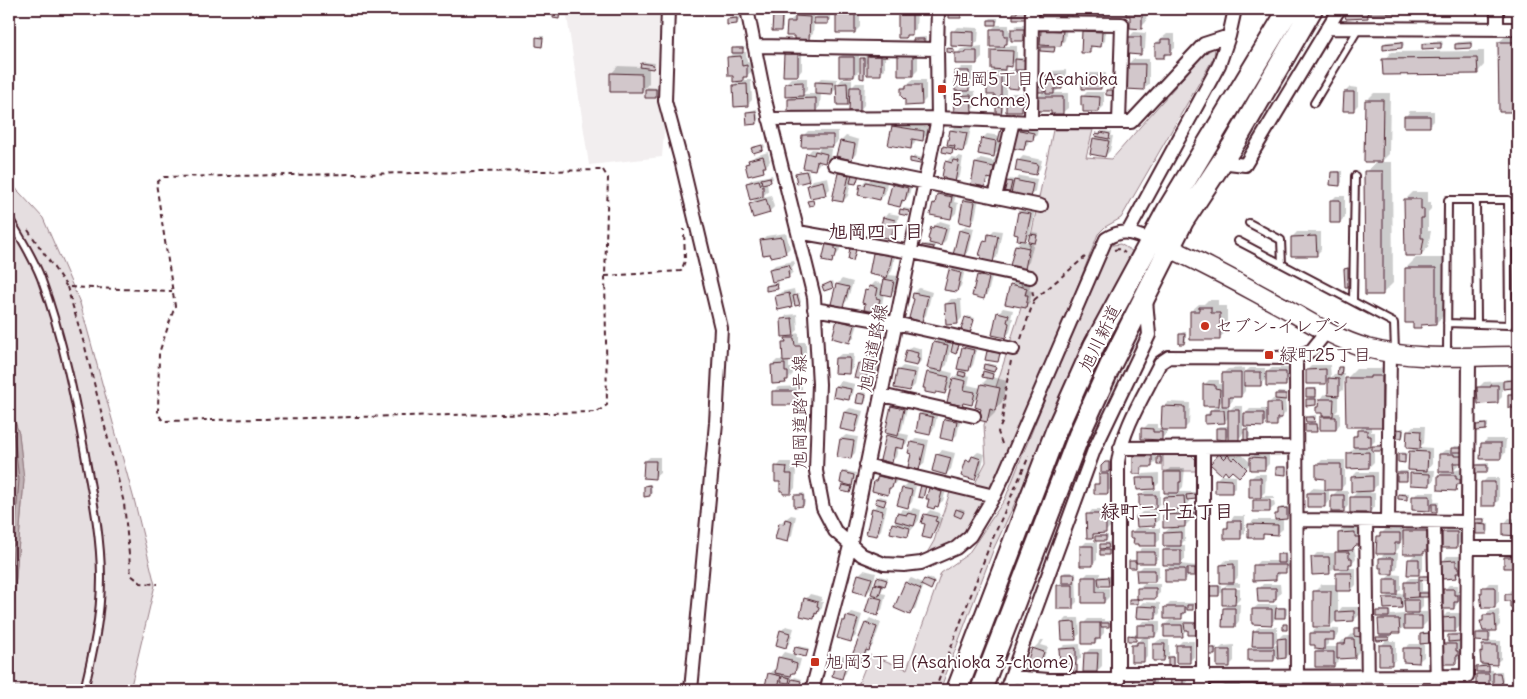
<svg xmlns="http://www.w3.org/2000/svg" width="1527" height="699" viewBox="0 0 1527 699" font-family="Delius,'Klee One',sans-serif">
<rect width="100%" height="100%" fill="#fff"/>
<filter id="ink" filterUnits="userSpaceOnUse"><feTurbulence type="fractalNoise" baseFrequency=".02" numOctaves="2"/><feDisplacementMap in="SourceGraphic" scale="10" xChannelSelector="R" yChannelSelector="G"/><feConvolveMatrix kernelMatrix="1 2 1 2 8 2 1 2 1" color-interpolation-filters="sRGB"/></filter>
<g filter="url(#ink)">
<path fill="#f2eeef" d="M424,9H671L670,55L662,157L589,165L567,16H424Z"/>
<path fill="#e5dee0" stroke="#987e86" d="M1215,47L1214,57L1121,218L1105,227L1098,234L1004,475L970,536L921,563L934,541L951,489L970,493L986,462L984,425L1026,292L1021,284L1053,130H1093L1086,157L1112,159L1203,55Z
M9,181L43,218L80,303L135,503L155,585L130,690H9V635L13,612L24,480L19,434L9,402Z
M1120,244L1132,251L994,548L940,690H878L858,685L870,655L907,669L941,573L968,554L1005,499L1106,246Z
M1163,455H1191L1196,460V471H1163Z"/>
<path fill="#c1b3b6" stroke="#91787e" d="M9,405L19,434L24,480L13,612L9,635Z"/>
<path fill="#0003" fill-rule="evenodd" d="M1067,9H1072V16L1070,18Z
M1127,9H1147L1146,22L1141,27L1131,15H1127Z
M1352,9H1409L1406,12L1370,13L1367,16L1347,17Z
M842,10H860V27L855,32L837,15Z
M904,10H917L916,29L905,36L899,14Z
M801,12H814V19L817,16H830V20L828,22H814L813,34L808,38L788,23L793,18H796Z
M952,12L962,13V15L960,17L950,14Z
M776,14H783V28L781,30L774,16Z
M730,17H739V21L737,23L728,19Z
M991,18H998V21L996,23L989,20Z
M996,25H1009V31H1012L1017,25H1029V35L1024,40L1012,37L1003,46H1017V58H1027L1026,66L1023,69V82L1018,87L1009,73L1016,68V61L1003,70H1006V95L1001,99L988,75L995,68L993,51L998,46L991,30Z
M1047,26L1067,27L1065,40L1060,45L1056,44L1054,50L1041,47L1044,44L1042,31Z
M957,27L979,28L978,41L973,46L955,45L953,51L948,49L952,47L953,32Z
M1088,27H1106L1105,41L1100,45H1094L1089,52L1083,32Z
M1134,32L1146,33L1145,49L1140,53L1129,37Z
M1510,32H1518V110H1500L1499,42Z
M1167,34H1175V48L1164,57L1156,43Z
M540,36H544L543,43L541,45L538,38Z
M926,37V41L924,43L914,40L916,38Z
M1403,41L1404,45L1402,47L1384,44L1386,42Z
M1442,41L1443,44L1441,47L1423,44L1425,42Z
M1472,41V45L1470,47L1456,44L1458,42Z
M982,46V58L977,63L957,54L961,49Z
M736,47H745L742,52H746L747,62L751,61L752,71L742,80H751L752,100L747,105L734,85L739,80L734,74L728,58L734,52Z
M918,49V70L913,75L900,54Z
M790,50H802V70L798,75L785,55Z
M1484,51V65L1477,73L1384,60L1391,52Z
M845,52H859V71L854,76L840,57Z
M885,54V69L880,74L868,63H866L865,75L863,77L862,58L866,56V59L870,55Z
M1133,59H1149V84L1144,88L1128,64Z
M644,62L655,63L653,67H649V83L642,91L611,74L618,66L642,67Z
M962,67H974L973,85L967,91H975L976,106L971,110L955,97L962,89L957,72Z
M1066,70V83L1054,93H1068V108L1063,112L1038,97L1044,91L1036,88L1038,86H1047V75L1052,71Z
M1088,73H1106L1105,83L1100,88L1083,77Z
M791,78H807V90L803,94H816L817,82L821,78L837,79V85L842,79H852V87L856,83H865L864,105L860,110L851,100L847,104L837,88L831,94L821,93L820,106L816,111L789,99L793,95L786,83Z
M912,80H926V99L921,104L902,89Z
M647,87L658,88L657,95L655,97L646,96Z
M1350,87L1358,88V105L1353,110L1345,92Z
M1087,92H1104V106L1099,111L1082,97Z
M1012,93H1026V106L1021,111L1007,98Z
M1374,93H1390L1389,154L1381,162H1392L1393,283L1383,293L1366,172L1377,161L1366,101Z
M999,104L1003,105V111L1001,113L997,107Z
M757,109L759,121L757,123L747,113L749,111Z
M1410,111H1434V121L1429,126L1406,116Z
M898,122L928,127L927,135L922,139L916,138L915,143L910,148L893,126Z
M1021,124L1038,128L1037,135L1032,140L1029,139L1028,144L1024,149L1017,129Z
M956,125L971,128L967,146L962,150L954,149L952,152L944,147L948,145L951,130Z
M1004,128L1008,129L1000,140L998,151L993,156L982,139L987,134L1001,136Z
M808,131H838V141L833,146L803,136Z
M1104,131L1112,132L1111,136H1113L1110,151L1105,156L1094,139L1099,132H1102Z
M846,136L859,140L856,154L851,159L841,141Z
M764,144L765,147L763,149L753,148Z
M821,147L831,149L830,157L825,161L820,160L819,164L814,169L807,154L812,149L818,150Z
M768,152L770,161L763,170L746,164L755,156Z
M914,156L922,158L921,161L919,163L911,161Z
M959,156L963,157L960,176L955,181L946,162L951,157L957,158Z
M1023,156L1042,160L1040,169L1035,174L1018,161Z
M996,157L1001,158L996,173L990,178L989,181L985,185L972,183L976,163L981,158L993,161Z
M844,169L860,173L856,183L851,182L848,196L843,201L839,174Z
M808,170L810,178L808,180L796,174L798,172Z
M1334,171H1342V182L1340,185L1332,173Z
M772,175L773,179L767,181L768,191L761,198L771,195L774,207L769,212L750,204L758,197L747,183L752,179Z
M1020,176L1037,179L1035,191L1030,196L1013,189L1009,193L1008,181L1010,179L1015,180Z
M828,177L830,189L825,193L808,185L813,180Z
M872,178L887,182L885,194L880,199L861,185L866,180L869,181Z
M898,180L912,183L909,195L900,206L893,185Z
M943,190L956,193L954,202L958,203L956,213L951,218L934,204L937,201L938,195Z
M1413,192H1428V202H1431V209L1428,212V231H1431L1428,247L1421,255L1405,200Z
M969,196L979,198L975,218L970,223L964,200Z
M1336,196H1345V217L1340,222L1331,201Z
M1024,207L1035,210L1030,235L1024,241L1029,242L1031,234L1033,232L1038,233L1037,240L1034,242L1029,262L1024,267L1016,245L1022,239L1019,212Z
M904,208L910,209L908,215L902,210Z
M888,213L899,215L895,233L891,237L884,218Z
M940,221L950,224L946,240L941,245L932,228Z
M965,226L974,228L969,251L964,256L960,231Z
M994,230L1002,231L997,257L992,261L985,245L989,235Z
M1297,232H1321V250L1316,255L1292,237Z
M786,233L790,248L785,253L761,240L766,236Z
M832,239L841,245L839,252L831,261L824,260L827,244Z
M925,244L935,245L934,249L932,251L923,246Z
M879,248L896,252L892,271L889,275L898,276L895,289L891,294L884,293L882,305L872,312L866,291L875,282L884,284L885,280L888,277L871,273L875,253Z
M1416,258H1446V313L1436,323H1424L1420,327L1406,268Z
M794,261L795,264L792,267L793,272L788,277L770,270L775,265Z
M955,266L965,269L961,286L956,291L950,271Z
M1348,267H1349L1350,284L1348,286L1346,269Z
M983,271L993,273L988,293L984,298L978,275Z
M842,279L853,282L847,301L842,305L833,303L837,284Z
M1015,280L1031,283L1029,290L1032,291L1030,302L1026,306L1011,285Z
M833,281L834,284L832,287L823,286Z
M778,282L779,285L777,288L767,286L769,284Z
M919,288L932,292L926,315L922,320L914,293Z
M794,289L795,295L799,294L801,302L799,304L795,302L791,306L776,297L781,292Z
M951,299H961L962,318L957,323L946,304Z
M1208,300H1218V306H1227V331L1219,338L1191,311L1199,304H1204Z
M1003,308L1013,310L1011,318H1013L1010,332L1005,337L998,313Z
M797,314L798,330L794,334L799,333V342H806V355L799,362H804L802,367L796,364L800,360H789V368H792L793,374L785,382L772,365L777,360H784L783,342L790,335L782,320L787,315Z
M843,316L859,321L854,337L849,342L838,321Z
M968,316L975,318L970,331L966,318Z
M1183,332H1186V341L1184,343L1181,334Z
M939,338L952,341L947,365L941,370L953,373L951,381L963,369L964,348L968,343L978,346L973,365L968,370L965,375L970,376L968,385L981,388L982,384L989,377L984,372L987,369L985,365L987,363L997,365L993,372H994L993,377L1007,381L1002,402L996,408L995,413L987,421L979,396L971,404L964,402L962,404L953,385L945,393L928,373L933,368L934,343Z
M912,346L922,349V360L917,365L907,351Z
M990,349L1001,352L998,361L988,352Z
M871,350L879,352L878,355L876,357L869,352Z
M841,354H854L853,368L849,372L836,358Z
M864,359L879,362L877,372L872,376H868L865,379L859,363Z
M1312,365H1330L1331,378L1334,374H1338L1339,367L1343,366V372L1341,374H1344L1343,390L1338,394V410L1335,413H1340V424L1336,429L1321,418L1323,415L1320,409V399L1325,394L1329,395V379L1326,383L1307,370Z
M903,366L918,369L915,385L910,390L898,370Z
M1382,367H1391L1392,416L1382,426H1371V432H1375V441L1368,448H1374L1376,445L1385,444V448L1374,450V462L1369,467L1349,453L1354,448V437L1363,426L1346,379L1356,369H1380Z
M1245,368V372L1250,368H1265V374L1272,368H1290V380L1285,385L1267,378L1261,385H1245V391L1241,396H1233V400L1229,405V411L1234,406H1243V416L1250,409H1268V404L1273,399H1276L1278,392L1288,393L1285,399L1286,412L1276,425L1268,420L1263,425H1250V437L1248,439L1245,432L1238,439L1229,435L1226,438L1218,428L1220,426H1229V417L1224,422L1206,415L1217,405L1204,385L1209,380H1219V384H1223V373L1228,369ZM1223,400V406H1217ZM1243,425H1249L1243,432Z
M1506,379H1515V385L1513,387H1502V397L1497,402L1479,387L1484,382L1502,381V383Z
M841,381L855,384L853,394L848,399L836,386Z
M802,386V399L797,403L773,392L778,387Z
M1309,388H1317V394L1314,397H1317V402L1315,404L1307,400L1311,396L1307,390Z
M1514,390H1518V414L1517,407L1509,395Z
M861,392L867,393L866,401L864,403L859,394Z
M897,402L908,404L902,429L899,433L909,435L907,443L902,447L899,446L896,457L891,462L887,436L890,433L892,407Z
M1168,402L1190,403L1189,424L1184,429H1167V433L1162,438L1143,429L1148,424H1157V428H1162L1163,407Z
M850,408L863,411L859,426L854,431L845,412Z
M925,410L938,412L934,429L929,434L920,414Z
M950,415L961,417L957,435L952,439L945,419Z
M1316,415V419L1312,423H1318V429L1316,431L1306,425L1311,421L1307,418L1309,416Z
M1480,423H1488V427L1486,429L1477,426Z
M1413,426H1425L1424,443L1420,447L1432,448V464L1427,470H1435L1434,480L1429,485L1412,474L1417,469L1410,452L1415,447L1408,431Z
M1401,428H1404V435L1402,437L1399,430Z
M846,435L858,437L855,453L850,458L841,439Z
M917,438L929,440L924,464L919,468L912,442Z
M1487,439H1506L1505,453L1500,458L1482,444Z
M1455,446H1465L1467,452L1458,462V466L1453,471L1465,468L1461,475H1464V478L1456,489L1439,475L1444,471L1440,454L1445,450H1452Z
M942,450L955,453L951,469L946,474L938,455Z
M1225,450L1230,455L1233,452L1238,456L1240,453L1251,463L1239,475L1232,469L1212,464Z
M978,452L985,454L980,474L975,478L967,461Z
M1139,452H1156V461L1151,466H1145L1141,473L1134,457Z
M1401,452L1407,453L1406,460L1404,462L1399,454Z
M1256,453H1269V464L1264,469L1252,458Z
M1161,455H1163V462L1161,464L1159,457Z
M650,457H660V473L655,477L645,461Z
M1110,460V469H1112V488L1107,492L1096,485L1101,480L1102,467Z
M1322,460H1345V484L1339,491H1348V506L1343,511L1332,496L1339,489H1329V501L1324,506L1308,493L1313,488L1326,489V477L1317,465Z
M781,462H791V470H796L795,488L791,493L781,481L777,467Z
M1489,463V469L1487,472L1476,466L1478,464Z
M1279,466H1287V471L1285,473L1277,468Z
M1170,468H1185L1183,487L1178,492H1197V496L1195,498L1189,499V503L1183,510L1198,511V515L1190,517V521L1185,526L1164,515L1170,509L1164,497L1169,492L1165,473Z
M845,471L856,473L854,482L851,485H853L852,490L850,492L844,486L846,483L843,473Z
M1400,471H1408V478L1406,480L1398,473Z
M884,472L898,475L896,482L887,493L875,481Z
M1357,472H1377V485L1370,493H1375V507L1370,512L1352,497L1359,490L1352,477Z
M1159,473V483L1154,488L1137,479L1142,474Z
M1256,474H1266L1265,492L1261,496H1274V499H1257V502L1274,501L1275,506L1270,510L1254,501L1258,497L1251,478Z
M1221,475L1236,476V487L1231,492L1216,480Z
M1487,478H1499V500L1494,505L1482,483Z
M908,483L916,486L912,502L907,507L903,488Z
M647,484H651L652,493L649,495L645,486Z
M932,487L946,490L943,501L934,507L930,489Z
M1160,490V503L1156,507L1140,496L1145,491Z
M1418,492H1435L1434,502H1439L1438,509L1436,511L1434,505L1430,509L1414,497Z
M804,493L805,503L803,505L795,496L797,494Z
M1401,493H1409V496L1407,498L1399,495Z
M879,496L887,498L883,505L887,506L881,530L876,535L873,509L879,503L877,498Z
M1281,507H1288L1289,516L1283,518V529L1278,533H1266L1262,537L1249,525L1254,520H1276V515Z
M913,508L921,510L919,520L907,536L893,524L896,521L898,514L903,509L911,511Z
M960,508L965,510L961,517L957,510Z
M930,510L940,513L939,517H942L935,533L930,538L925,515Z
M1092,510H1110V527L1105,532H1097L1093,536L1088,515Z
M1159,511V520L1154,525L1138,516L1142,512Z
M791,515L796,516L792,535L788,540L780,523Z
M1234,516H1245V533L1240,537L1226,528Z
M1478,518H1486L1482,523H1489V531L1487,533L1477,525L1480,522L1476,520Z
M1509,518L1518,519V535L1505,523Z
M1409,527H1431V545L1421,555H1423V569L1418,574L1409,560L1416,553L1404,537L1400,542L1399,548L1394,553H1398L1397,568L1391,574L1401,575V589L1396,594L1405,593V583L1410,578H1421L1423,575H1431V577L1422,579V591H1429V594L1427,596H1423V607L1418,612H1427V622L1422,627L1406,625L1399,631L1390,634L1391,637L1387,641H1396V659L1391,664L1381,646L1387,639L1378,638L1381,635L1379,620L1383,615L1378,612L1380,610H1390L1391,615L1404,614V619L1411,612L1406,602L1401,607L1385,599L1390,594L1386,579L1392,573L1380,558L1386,552L1378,537L1386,529H1404V531Z
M1136,528H1160V540L1155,544L1135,537L1131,533Z
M1170,528H1185V540L1180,545H1185V559L1180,564L1197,566V573L1189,576L1184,581L1166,569L1172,564L1164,550L1169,545L1164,533Z
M1344,528H1359V532H1366L1354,548L1356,558L1348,568H1356V585L1351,590H1338V612L1342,607H1358L1359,615L1354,620L1337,619L1330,626L1315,591L1322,584H1337V573L1343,568L1336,553L1339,550V533Z
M1448,528H1461V542L1456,547L1443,533Z
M1098,535H1108V538L1106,540H1097V560L1092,564L1081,547L1086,542H1096V537Z
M1110,542V545L1107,549H1110V551L1108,554L1102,551L1105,547L1101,545L1103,543Z
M1142,548H1159V557L1154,562H1137L1135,566L1131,562L1133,560H1138V553Z
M1280,552H1286L1287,561H1290V567L1285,572H1280V574L1275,579L1254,566L1259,561H1278V555Z
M1317,553H1334V568L1329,573L1312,558Z
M1510,553H1518V573H1514V567L1505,557Z
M1447,556H1460V562H1463L1461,572L1456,577L1443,561Z
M1226,560H1238V577L1232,583H1240V587L1226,586V589H1240V599L1235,604H1240L1239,621L1235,626L1224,608L1228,604L1223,590L1219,595L1211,587L1213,585H1221V590L1229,582L1221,565Z
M1143,566H1159V576L1155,581L1138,571Z
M864,570L876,573L871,589L866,594L855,590L859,574Z
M1065,572H1076L1077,602L1072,607L1058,586L1063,580V574Z
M1088,573H1100V576H1110V582L1108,584L1100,585V588H1109V597L1104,602L1083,578Z
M880,576L888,578L887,582L884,584L881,593L886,594L882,610L877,614L871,596L874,594L875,585Z
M927,577L935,581L933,586L924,585L915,609L910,613L906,583L911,578L923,583Z
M1489,583H1499V602L1495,607L1484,591V588Z
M1143,584H1160V593L1155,597L1140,598L1138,603L1130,600L1132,598H1138V589Z
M1263,584H1280L1281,593L1273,601L1259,589Z
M1449,585H1458V591H1463V596L1454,608L1444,590Z
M1511,590H1518V606H1512V600L1506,595Z
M810,594L822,597L821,602H823L822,608L813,618L806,599Z
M1143,602L1160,603V613L1155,618L1138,607Z
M1170,603H1195L1194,606L1192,608H1187L1186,613L1181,617L1165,608Z
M1258,605H1277V609L1279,607H1287V614L1285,617L1277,616L1272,623L1253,609Z
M1499,610L1500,625L1495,630H1491V638L1488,641H1501V659L1496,663H1490V670H1493V674L1496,671H1502L1503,681L1498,685V690H1469L1473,687H1477V674L1481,671L1477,667L1482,665L1481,653L1483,645L1488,640L1478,633L1480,631H1484L1482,621L1489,611ZM1494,679V685H1488Z
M852,612L862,615L856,636L851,640L843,621Z
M1447,613H1460V626L1455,631L1442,618Z
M870,618L881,623L873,645L861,660L866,623Z
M1067,618H1079L1080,634L1075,638L1062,623Z
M1088,619H1104V621H1110L1108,626H1104V633L1095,643L1083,624Z
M1170,620L1197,622V632L1195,634L1189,629H1187L1182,635L1165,625Z
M1143,621H1160V631L1155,636H1148V656L1143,661L1133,645L1145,636H1137L1135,640L1130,636L1132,634H1138L1139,626Z
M786,626L794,628L790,642L786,647L781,631Z
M1259,627H1277V640L1273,645H1279L1278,639L1283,634H1290L1291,652L1286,657L1279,655L1274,660L1250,650L1254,646V631Z
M1357,627H1363V633L1359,635V652L1354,657H1339V661L1334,666L1316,652L1320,648L1311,633L1316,628L1339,629V634L1334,639H1328V644L1325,647H1338V645L1343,640H1346L1352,634H1355V629Z
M1423,632H1431L1424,642V657L1419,661L1405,648L1410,644H1421V634Z
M1461,633L1460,647H1463V650L1460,653V658L1455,662L1444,645L1449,640V636L1451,634Z
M1041,640H1044L1041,645L1048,647L1042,662L1037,667L1033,649L1038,644H1039Z
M1159,640H1169V655L1164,660L1154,644Z
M1182,641H1194V657L1189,661L1177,646Z
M1080,644L1081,658L1076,662L1060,649L1065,645Z
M1234,645V661L1229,666L1218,650L1223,646Z
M798,646L809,648L806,656L796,654L795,658L801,659L799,667L790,676H792L791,680L789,682L782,681L779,690H765L770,674L774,669H777L780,657L784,652L795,655Z
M1213,647H1217V651L1215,654L1210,649Z
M1090,649H1102V666L1097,671L1085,654Z
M842,655L851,657L846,673L842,677L837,660Z
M1171,656H1174V664L1172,666L1169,658Z
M1028,667H1034V669L1032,671L1026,669Z
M1156,674V688L1153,690H1135V678Z
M1187,675V690H1172V680Z
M795,677L802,679L799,685L793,679Z
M1390,683H1402V690H1386Z
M1240,684V690H1217L1225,685Z
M1255,684H1267V690H1250Z
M1318,684H1337V690H1313Z
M871,686L882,689L881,690H866Z
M1190,688H1198V690H1188Z
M1411,689H1421V690H1409Z"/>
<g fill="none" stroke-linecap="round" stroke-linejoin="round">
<path stroke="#7a5a63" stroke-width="1" d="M9,420L14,436L19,480L9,606
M9,442L12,480L9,525"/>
</g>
<path fill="#d2c7cb" stroke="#4a1f2b" d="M554,9H560L559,19L553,18Z
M1017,9H1026V19H1013V13H1017Z
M1066,9H1071V19H1066Z
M1126,9H1142V29L1130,28V16H1126Z
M1351,9H1367L1368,18L1346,19L1345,16Z
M1368,9H1406V13L1368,14Z
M1450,9H1463V11L1450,12Z
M1504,9H1517V11L1505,12Z
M836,14H855V33H836Z
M898,14H912V35H906V38H898Z
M949,14H961V18H949Z
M773,15L782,16L781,31H772Z
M795,16L810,17L809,40L794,39V36H786L787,22H795Z
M737,18V24L727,25V19Z
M814,18H828V24H814Z
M988,20H996V25H988Z
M990,29H1004V36H1007V44H1005L1004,47H990Z
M1011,29H1024V41H1011Z
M1041,30L1063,31L1061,46L1040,45Z
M951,31L974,32V47L951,46Z
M1082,31L1102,32L1101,47L1090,46V53H1081Z
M536,37L543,38L542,47L536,46Z
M1128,37H1141V55L1128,54Z
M913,39H924V44H913Z
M1161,39H1171V54H1164V58H1155V43H1161Z
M1402,42V48L1383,50V44Z
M1498,42H1517V80H1514V90H1518V112H1499Z
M1441,43V48L1422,49V44Z
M1471,43V48L1455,49V44Z
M1040,47H1055L1054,52L1040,51Z
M732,48H743V53H732Z
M947,48L954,49V53L947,52Z
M991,50L1013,51L1012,67L1005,66V70L991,69Z
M869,51H888V56H869Z
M966,51H977V64H955V53H966Z
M898,53H913V76H898Z
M784,54H798V76H783Z
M741,56L742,66L747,65V77H743V81L733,82V76H728L727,57Z
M867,56H881V75H867Z
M839,57H854V77H839Z
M860,58H864V79L860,78Z
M1477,58L1478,74L1383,75L1382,59Z
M1015,59L1025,60V70H1015Z
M641,63L654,65L653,69L640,67Z
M1127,64H1145L1144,90L1126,89Z
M955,71H969V91H955Z
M1008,72H1019L1018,89L1008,88Z
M610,73L642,74V92H610Z
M987,74H1001V101H995V95H987Z
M1046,75H1062V89H1054V94H1046Z
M1082,77H1101V89H1082Z
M803,82V96L785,97V83Z
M815,82L833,83L832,95L815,94Z
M847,83L848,105H837L836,84Z
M747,84L748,106L734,107L733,85Z
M906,85H921L922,105L905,106V100L901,96V88H906Z
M850,87H860V111H849Z
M1035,87H1045V92H1034Z
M645,89H656V98H645Z
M1106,90H1115V96L1106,95Z
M1344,92H1354V111H1343Z
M971,95L972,112H954L953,96Z
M1081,96L1100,97L1099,112H1083V105L1081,106Z
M1006,97H1022V112H1006Z
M1036,97H1063V114H1051V111H1037Z
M816,98V112L788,113V99Z
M1365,100H1383L1382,162H1364Z
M996,106H1002L1001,114H996Z
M756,111L757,124L747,125L746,112Z
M1404,116H1430V127H1404Z
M892,126L924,131L923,141L912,139L911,149L888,145Z
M1001,129L1007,131L1004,142L998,141Z
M1015,129L1034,133L1033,141L1026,140L1024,150L1011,148Z
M950,130L967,133L963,152L954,150L955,146L947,145Z
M1101,132L1110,134L1109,139L1095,136L1096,133L1100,134Z
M802,135H833V147H801Z
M981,138L996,141L994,157L978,154Z
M1093,138L1109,141L1105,157L1090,154Z
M840,141L855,144L852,160L836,156Z
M762,145L763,150L753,153L751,148Z
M943,146L953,148L952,154L942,152Z
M815,151L827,154L825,163L817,161L815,170L803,168L806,153L814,155Z
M763,156L766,167H763L764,172L748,176L745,164L749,163L748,160Z
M910,158L920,160V164L910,162Z
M953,160L959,161L955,182L945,180V177H942L945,161L952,163Z
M1017,160L1038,164L1036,175L1015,171Z
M975,163L994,167L992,179L987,178L985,187L971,184Z
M806,171L809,181L797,184L795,173Z
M1364,171H1383V295H1365Z
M1331,172H1340V186L1330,185Z
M838,173L849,175L843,202L832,200Z
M852,173L859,175L856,184L850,183Z
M770,177L771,182L762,184L761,179Z
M759,180L761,186H763V197L750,200L746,183Z
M1014,180L1033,184L1030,198L1011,194Z
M823,181L826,195L810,198L807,185Z
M1007,181L1012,182L1009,195L1004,194Z
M866,182L883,186L880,200L858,195L860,184L865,185Z
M892,184L908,188L905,201L902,200L900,207L887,204Z
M937,194L952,197L950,207L953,208L951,219L930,215L933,203L935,204Z
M766,199L770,213L753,218L749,204Z
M1404,199H1421V209H1424V218H1421V238H1424L1421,256H1405Z
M813,200L814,205L809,206L807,201Z
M963,200L975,202L971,225L959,222Z
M1330,200H1340V223H1330Z
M900,209L909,211L908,216L899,214Z
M1018,212L1031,214L1025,241L1017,240L1018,235L1014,234Z
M883,217L895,220L891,239L878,236Z
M934,226L946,229L941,246L929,243L930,240L928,239L931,227L933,228Z
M959,230L970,233L964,257L953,255Z
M988,234L998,236L993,263L980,260L981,255H979L984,240L987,241Z
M1030,234L1037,235L1035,243L1028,242Z
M1316,236L1317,256H1291V237Z
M782,237L786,254L771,257L770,254L763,255L760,240Z
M826,244L835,246V249L837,250L835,258H833L832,263L822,261Z
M922,245L934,247L933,252L921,250Z
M1015,245L1029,248L1025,269L1010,266Z
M850,248L856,250L853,261L848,260Z
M873,253L892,256L887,278L869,274Z
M789,265L791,270L788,271L789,278L772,282L769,269Z
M1348,268V287H1345L1344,269Z
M1405,268H1436V324L1421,325V328H1413V323H1405Z
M949,270L961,273L957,292L944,290Z
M977,275L989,278L984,299L972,296Z
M884,279L894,281L891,296L881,294Z
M831,282L833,288L824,291L822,286Z
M777,284L778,289L766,291V286Z
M836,284L849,287L843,307L831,304Z
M1010,284L1027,288L1025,295H1028L1026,308L1005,304Z
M869,286L878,288L876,298L880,299L877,311L873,310L872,313L864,311L865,304L862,303L865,290L868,291Z
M789,293L792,307L778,310L775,296Z
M913,293L928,296L922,322L909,318L914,299L912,298Z
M797,295L800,305L795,306L793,296Z
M956,303L958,324L946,325L945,304Z
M1199,307H1211V313H1220V340H1190V311H1199Z
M997,312L1009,315L1007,322L1009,323L1006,338L992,335Z
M965,317L974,320L970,333L961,330Z
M792,318L794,336L782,337L781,319Z
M837,320L855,325L850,343L832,338Z
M1179,334H1185L1184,344H1179Z
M785,338H794L795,346H801L802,361L783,362L782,342H786Z
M933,342L948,345L942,371L927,368Z
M953,343L959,345L956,354L951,352Z
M962,347L974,350L969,371L957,369Z
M906,350L918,353L917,358L919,359L917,366L903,363Z
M987,351L1000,353L998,362L985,360Z
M868,352L877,354L876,358L867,356Z
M835,358H850L849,374L834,373Z
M802,363L803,368H794V364Z
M858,363L875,367L872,378L866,376L865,380L854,378Z
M785,364V372H788V380H785L786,383L772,384L771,365Z
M984,364L996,367L994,372L983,369Z
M1338,367H1342L1341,376L1337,375Z
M1326,369V384H1306V370Z
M897,370L914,373L910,391L894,388Z
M959,371L966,373L965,377L958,375Z
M983,371L993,374L992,379L982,377Z
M927,372L949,377L945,394L936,392L935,394L925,392V388H923Z
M1244,372H1261V386H1244Z
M1266,372H1286V386H1266Z
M1222,373H1241V397H1229V406H1222Z
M1370,376H1382V427H1346L1345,378H1370Z
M953,378L966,381L964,390L975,392L972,405L963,403L962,406L947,402Z
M1328,378L1339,379V396L1328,395Z
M1513,380V388L1503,389V381Z
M981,384L1000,388L995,411L990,409L987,422L978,420L981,409L975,407Z
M1203,384L1215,385V388L1220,389L1219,406H1203Z
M1491,385H1498V403L1478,404L1477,387H1491Z
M835,386L851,389L849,400L833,397Z
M1306,389H1316V397H1306Z
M772,391H797L798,405H772Z
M858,393L866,395L864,404L856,403Z
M1275,394H1286V400L1275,399Z
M1508,394H1518V415H1516V408H1508Z
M1306,399H1316V405L1306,406Z
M1319,399H1334L1333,416H1322V413H1316V407H1318Z
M1267,403H1281L1282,418H1277V426H1267Z
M891,406L904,409L898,436L885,433Z
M1162,406L1185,407V430H1161Z
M1210,410H1224L1225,423L1205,424V415H1210Z
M1228,410H1239V440H1228Z
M844,412L859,415L855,432L840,429Z
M1244,413H1264V427L1244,426Z
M919,414L933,417L930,435L916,432Z
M1305,417H1314L1315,422H1306Z
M1320,417H1336V430H1320Z
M944,419L957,421L953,441L940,438Z
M1305,424H1316L1317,432H1305Z
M1486,424V430L1476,431V425Z
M1141,428L1153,429V432H1162V440L1141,439Z
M1216,428H1226V440L1216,439Z
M1244,429H1248V441H1244Z
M1398,429L1403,430L1402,438H1397Z
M1357,430H1367V436H1371V447H1353V436H1357Z
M1407,430L1421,431L1420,449L1406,448Z
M886,435L905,440L903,449L895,447L892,463L880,460Z
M840,439L854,441L851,459L837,457Z
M911,442L925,445L919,470L908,467L911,454L908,453Z
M1481,443H1501V459H1480Z
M1372,446H1383V451H1372Z
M1451,448H1463V452H1451Z
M1409,451L1428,452L1427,471L1408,470Z
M1369,452V468L1347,469V453Z
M936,454L951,458L946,475L932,471Z
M1219,454L1224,459L1228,455L1232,460L1235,457L1247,469L1239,477L1232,471L1228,475L1225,471L1222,475L1210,464Z
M1398,454H1405V463L1398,462Z
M1439,454H1454V456H1462L1463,463H1453L1454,472H1439Z
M972,456L981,459L975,480L961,476L966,460L970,461Z
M1133,456H1152V467H1141V474H1133Z
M1157,457H1161V465H1157Z
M1250,457L1265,458V470H1250Z
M644,461H656L655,479L643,478Z
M1105,462H1109V472H1101V466Z
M1316,464H1341V490H1325V479L1316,478Z
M1474,465H1487V473H1475Z
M775,466L787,467L786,474H792L791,494H783V491H780V482H775Z
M1276,467H1286V475L1276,474Z
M842,472L854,475L852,486L840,483Z
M1164,472H1181V482H1179V493H1164Z
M1397,473H1407V481H1397Z
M1410,473L1430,474V486L1410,485Z
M1099,474H1108V494H1094V484H1099Z
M1438,475H1456V479H1460V484H1457L1456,491L1438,490Z
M878,476L894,480L892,488H889L888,495L872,491L874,481H876Z
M1373,476V491L1351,492V477Z
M1136,478H1154L1155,489L1137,490Z
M1249,478H1261V498H1249Z
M1215,479L1232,480V493H1215Z
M1481,482H1495V506H1481Z
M650,485V496L644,497V486Z
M843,485L852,487L850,493L841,491Z
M921,485L926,486L923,498L918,497Z
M902,488L912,490L908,508L897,505Z
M929,488L942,492L938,507L935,506L934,509L927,507L929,499H926Z
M1307,493H1325V507H1307Z
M1195,494L1196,499L1187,500L1186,495Z
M1398,494L1407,495V500L1398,499Z
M794,495H803V506L794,507Z
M1139,495H1156V509H1139Z
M1331,495H1344V512H1331Z
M1184,496L1185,509L1163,510V497Z
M1412,496H1430V511L1412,510Z
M1350,497H1370V513H1350Z
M876,498L886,500L884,506L875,503Z
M1253,500H1270V512H1253Z
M1432,504H1437V512H1432Z
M872,508L883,511L877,536L866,534Z
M1287,508V519L1275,520V514H1278V509Z
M956,509L964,512L961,518L954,515Z
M897,513L907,515V513L917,515L914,526L895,521Z
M1186,513H1197V518H1186Z
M924,514L937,517L935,521L938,522L931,539L922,537L925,524L921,523Z
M1086,514H1106V533L1093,534V538H1087Z
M1185,514V527L1163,528V515Z
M1154,515L1155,526L1137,527L1136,516Z
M785,519L792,521L788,542L775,539L779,523L784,524Z
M1475,519H1484V523H1475Z
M1228,521H1241V539H1224V528H1228Z
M892,523L910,528L908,537L890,533Z
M1503,523H1518V536L1503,535Z
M1248,524L1278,525V535L1263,534V538H1248Z
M1476,524L1487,525V534H1476Z
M1403,531H1427V551H1424V554H1403Z
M1130,532H1156V546H1139V544H1133L1134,538H1130Z
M1181,532V546H1163V533Z
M1355,532V537H1362V545H1356L1353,548V550L1338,551V533Z
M1442,532H1457V548H1442Z
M1380,533H1400V543H1395V554H1376L1377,536H1380Z
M1095,536H1106V541H1095Z
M1100,544H1108L1109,548L1100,549Z
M1080,546H1093V566H1080Z
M1100,550H1109V555H1100Z
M1163,550H1181V565H1163Z
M1136,552H1155V563H1136Z
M1335,552H1349V558H1352V564H1349V569H1335Z
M1277,554H1285V563H1277Z
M1311,557H1329L1330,574L1312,575Z
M1504,557H1518V575H1513V568H1504Z
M1379,558H1393V574H1382V568H1379Z
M1408,559H1419V575H1407Z
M1456,560V567H1459V573H1456L1457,578L1442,579L1441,561Z
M1129,561H1136V568H1129Z
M1234,564V583H1220V565Z
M1253,565H1286V573H1276V580L1253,581Z
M1187,568H1195V576H1187Z
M1165,569H1185V582H1165Z
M1136,570H1155V582H1137Z
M1336,573H1352L1351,591H1336Z
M858,574L872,578L866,595L853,591Z
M1062,574H1075L1074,583H1062Z
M1419,576H1429V580L1419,581Z
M877,577L887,580L885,586L875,583Z
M1082,577H1096V592H1104V603H1082Z
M1108,577L1109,586H1099L1098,578Z
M924,579L934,583L931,590L921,585Z
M1384,579H1397V595H1384Z
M905,582L921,589L910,615L894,608Z
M1404,582H1418V597L1404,598Z
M874,584L882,586L879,596L871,594Z
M1057,585H1073V609H1057Z
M1209,586H1219V596H1209Z
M1482,587H1495V608H1482L1480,593H1482Z
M1137,588H1156V599H1137Z
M1222,588H1236L1235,605H1222Z
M1257,588H1276V599H1274V602H1258Z
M1443,589H1454V595H1458V602H1454V609H1443Z
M1313,591H1331L1330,627H1313Z
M1418,593H1428V597H1418Z
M1505,594H1518V607H1510V601H1505Z
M870,596L882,599L878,616L865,612Z
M804,598L818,602L817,606L819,607L817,614L815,613L814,619L800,616Z
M1383,598H1401L1402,608L1384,609Z
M1129,599H1138V604H1129Z
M1404,600H1419V613H1405Z
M1187,605H1193V610H1187Z
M1137,606L1156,607V619L1136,618Z
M1164,607H1185V613H1182V619H1164Z
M1223,608H1235V627H1222Z
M1276,608H1285V618H1275Z
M1252,609H1272V625L1252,624Z
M1354,611V621L1336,622V612Z
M1376,611H1389V617H1376Z
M1483,615H1495L1496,631H1483L1480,621H1483Z
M846,616L858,619L851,642L837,638L842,621H845Z
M1404,616H1422V629H1404Z
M1455,617V632H1441V618Z
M1378,619H1399L1400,633H1392V635H1379Z
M1075,622L1076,640H1062L1061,623Z
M865,623L877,627L869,651L866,650L862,662L851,658Z
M1082,623H1100V639H1095V644H1082Z
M1101,623H1109V627H1101Z
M1184,623H1195L1196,635H1188V630H1185Z
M1283,624H1287V630H1283Z
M1137,625H1155V637H1137Z
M1164,625H1182L1183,637H1164Z
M1354,628H1361V637L1354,636Z
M780,630L790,633L786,648L776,645Z
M1253,631H1273V646H1252Z
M1310,633H1334V640H1324V650L1315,649V645H1310Z
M1430,633V643L1420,644V634Z
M1476,633H1489V642L1476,641Z
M1128,635L1136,636V641H1128Z
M1448,635H1460V641L1448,642Z
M1376,637H1389V640L1377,641Z
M1286,638V658L1278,659L1277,639Z
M1346,639H1354L1355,658L1337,659V644H1345Z
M1137,642H1144V662H1131V645H1137Z
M1153,644H1165L1164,661H1153Z
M1443,644H1456V651H1458V656H1456V664H1443Z
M1176,645H1190V663H1176Z
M1379,645H1392V665H1379Z
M1482,645H1497V665L1481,664L1480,652L1482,653Z
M795,647L808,650L806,657L793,654Z
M1032,648L1044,652L1038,669L1026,665Z
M1076,648V664H1066V662H1060L1059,649Z
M1209,648H1215V655H1209Z
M1403,648H1420L1419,663L1403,662Z
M1248,649H1274V661H1248Z
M1217,650H1230V667H1217Z
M1315,652H1334V667H1315Z
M1084,653H1098L1097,672H1083Z
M778,657L791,660V662L797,664L795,673H792L791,676L775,673Z
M1168,657H1173V667H1168Z
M836,659L847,662L842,679L832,676Z
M1073,665H1077V672H1073Z
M1489,666V672H1476V667Z
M1024,668L1033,669V672H1024Z
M768,673L781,676L777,690H764Z
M1493,673H1500L1502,684H1500V686H1493Z
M1476,674H1489V686H1476Z
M782,676L790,678L789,683L781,682Z
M1134,678H1152V690H1133Z
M792,679L801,681L800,686L790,684Z
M1171,679H1183V690H1170Z
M1026,685L1031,686L1030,690H1025Z
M1263,688V690H1249V689Z
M1384,688H1398V690H1384Z
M1219,689H1236V690H1219Z
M1312,689H1333V690H1312Z"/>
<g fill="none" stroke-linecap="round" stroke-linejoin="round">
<g stroke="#4a1f2b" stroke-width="10">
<path id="service" d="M1314,103L1359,28
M1476,200L1477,324
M9,218C20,237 33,257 41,278C63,338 76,403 87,466C94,503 101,540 101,578C101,617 93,653 84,690
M1249,223L1281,240L1282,264
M1238,241L1394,323L1395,351
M1353,301L1355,176
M1447,355L1448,200H1508L1509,325L1447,323"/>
</g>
<g stroke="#4a1f2b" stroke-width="16">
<path id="minor" d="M668,9L665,101L682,164L721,328L716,423L691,690
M747,9L766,104L814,297L819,384L816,471L823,508L835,531L862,555L884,564L904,565L921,563L956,548L970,536L994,496L1004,475L1106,239C1124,227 1132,234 1151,240
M1497,9V29
M1032,23L1122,24L1119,122
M1327,28L1518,29
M754,46L937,49
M769,119L938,118L1031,122H1131L1204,44L1229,36
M1031,122L1032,9
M1220,162L1245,165L1339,9
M834,164L1041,206
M995,197L1013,121
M798,232L911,252L1030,277
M1128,232L1219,65L1229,36L1235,9
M814,309L895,323L1013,349
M1296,358L1297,690
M881,395L974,416
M1120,448L1296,447
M866,465L994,496
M1297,520L1468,522
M1366,521L1368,690
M1388,521L1390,353
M1434,522L1437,690
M1469,548H1518
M1119,673H1203
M1011,677L1049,680H1118
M1203,677L1467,676L1469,356
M812,690L850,546L938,118L937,49L938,9
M1006,690L1094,450L1149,335L1146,300
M1118,690V462C1123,427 1145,394 1160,363L1169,357L1296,358L1312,350L1327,331
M1203,690V448"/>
</g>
<g stroke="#4a1f2b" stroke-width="21">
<path id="secondary" d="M1156,242C1201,261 1242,285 1285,308C1311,323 1338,340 1367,348C1415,361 1468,356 1518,356"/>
</g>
<g stroke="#4a1f2b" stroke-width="24">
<path id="trunk" d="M957,690L1056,431L1094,346L1167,211L1289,9
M981,690L1079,435L1111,364L1183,221L1235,142L1312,9"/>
</g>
<path stroke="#4a1f2b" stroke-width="2" stroke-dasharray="5 4" stroke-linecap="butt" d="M603,170L608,178L605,276L607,405L597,412L163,421L158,414L159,353L175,306L156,183L164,177Z
M28,230L67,287L172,291
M1114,250L1119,249L1125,253
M605,276L681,271L685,261L684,229
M67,287L85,347L124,503L131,575L141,583L158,584
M1034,300L1085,257
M1021,339L1034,300L1032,289
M1002,444L998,432L1002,423L1005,392L1011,361
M935,690L989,547L1029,456"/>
<use href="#service" stroke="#fff" stroke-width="6"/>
<use href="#minor" stroke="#fff" stroke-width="12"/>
<use href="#secondary" stroke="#fff" stroke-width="18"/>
<use href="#trunk" stroke="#fff" stroke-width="20"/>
</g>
</g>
<g fill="#c8321e" stroke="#fff" stroke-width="2">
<rect x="937" y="84" width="10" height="10" rx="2.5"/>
<circle cx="1205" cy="326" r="5"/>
<rect x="1264" y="350" width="10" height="10" rx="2.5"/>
<rect x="810" y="657" width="10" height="10" rx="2.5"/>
</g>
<g text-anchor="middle" stroke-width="4" stroke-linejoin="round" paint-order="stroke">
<g font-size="18" fill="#4a1f2b" stroke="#fff" text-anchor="start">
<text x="952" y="85">旭岡5丁目 (Asahioka<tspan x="952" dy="21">5-chome)</tspan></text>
<text x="1215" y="332">セブン-イレブン</text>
<text x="1279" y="361">緑町25丁目</text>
<text x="825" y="668">旭岡3丁目 (Asahioka 3-chome)</text>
</g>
<g font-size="18" fill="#4a1f2b" stroke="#fff">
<text transform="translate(1100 338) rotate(-64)" y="6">旭川新道</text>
<text transform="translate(873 348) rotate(-79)" y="6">旭岡道路線</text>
<text transform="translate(800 412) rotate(-90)" y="6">旭岡道路1号線</text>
</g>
<g font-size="19" font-weight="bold" fill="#4a1f2b" stroke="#fff">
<text x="876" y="238">旭岡四丁目</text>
<text x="1167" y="518">緑町二十五丁目</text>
</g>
</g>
<rect width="1527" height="699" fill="none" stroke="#fff" stroke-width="30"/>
<rect x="15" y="15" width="1497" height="669" fill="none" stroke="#4a1f2b" stroke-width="2" filter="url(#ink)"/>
</svg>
